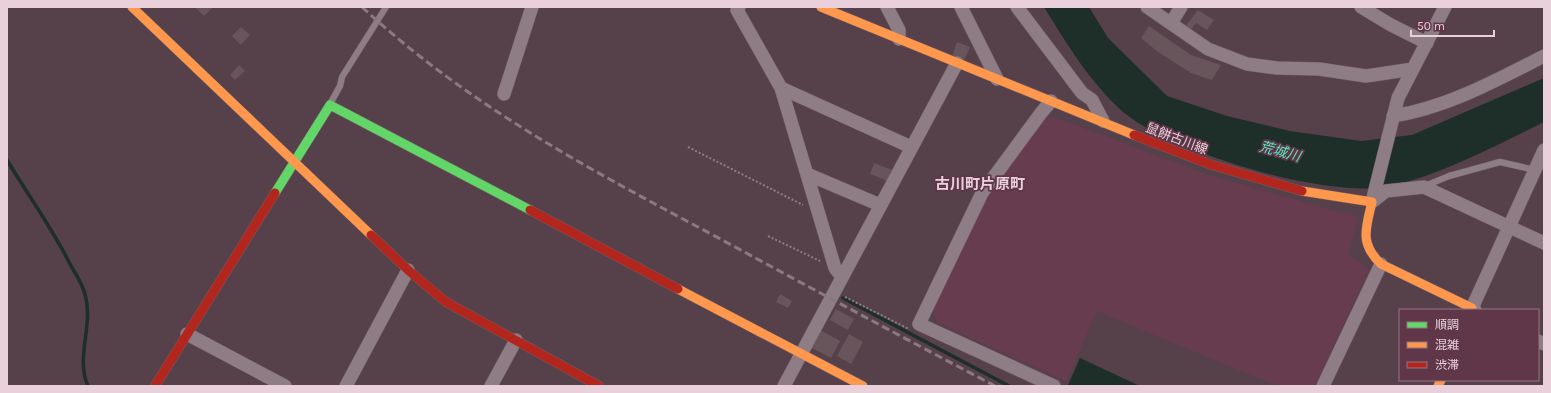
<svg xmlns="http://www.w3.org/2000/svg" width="1551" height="393" viewBox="0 0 1551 393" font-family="Karla,'Noto Sans JP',sans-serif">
<rect width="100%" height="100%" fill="#56404a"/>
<path fill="#673c4f" d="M1054,117L1209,175L1327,209L1353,215L1358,220L1348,254L1369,269L1315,386H1277L1097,311L1066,381L936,322L933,310L983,200L1042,119Z"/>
<path fill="#1e2e29" d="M1044,7H1089L1108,38L1167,96L1227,116L1290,131L1361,141L1412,135L1544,78V122C1495,146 1445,173 1391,186C1330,200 1169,152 1122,111C1089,81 1067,44 1044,7Z
M1080,358L1140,386L1068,385Z"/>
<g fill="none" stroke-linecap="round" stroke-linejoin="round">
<path stroke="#1e2e29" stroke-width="3.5" d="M7,160C28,195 52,228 70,264C75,273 82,283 85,294C94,325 75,358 88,386
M843,298L1009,386"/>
</g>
<path fill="#68545b" d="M195,7H213L204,16Z
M1198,10L1214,20L1207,30L1196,23L1190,31L1185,27Z
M1149,26L1191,55L1221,65L1212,80L1191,73L1158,52L1141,38Z
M241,27L250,35L241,45L232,36Z
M957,42L970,47L963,63L951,59Z
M239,65L245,71L235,80L230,75Z
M874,163L892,170L888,181L870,174Z
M780,294L792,301L788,308L776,302Z
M836,309L854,319L848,330L830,320Z
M820,330L840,341L831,358L810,347Z
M849,334L863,342L851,364L837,356Z"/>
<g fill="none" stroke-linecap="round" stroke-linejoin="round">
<g stroke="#705d65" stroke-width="7">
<path id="lane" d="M330,104L340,86L342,77L386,7
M1425,186L1449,176L1500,162L1535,170"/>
</g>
<g stroke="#705d65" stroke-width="14">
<path id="street" d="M739,7L737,10L781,88L835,268L842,277
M887,7L899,30V39
M961,7L997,79
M1017,7L1082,93L1092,100L1103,121
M1147,7L1208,49L1247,64L1277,68L1319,69L1366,76L1413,69
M1361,7L1391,25L1427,43
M1171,23L1181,7
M781,88L911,147
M504,94L532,7
M1051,101L1041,113L982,193L919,324L1054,386
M1393,116C1446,108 1497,80 1544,56
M807,174L880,205
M1372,202L1398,98L1445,7
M1372,202L1386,191L1424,187L1544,243
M1475,310L1472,308L1544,150
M187,334L285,386
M1538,341L1544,344
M346,386L408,270
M491,386L516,340
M784,386L957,63
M1323,386L1381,264"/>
</g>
<g stroke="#705d65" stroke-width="10">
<path id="fast" d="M275,193L330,105L530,210"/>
</g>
<g stroke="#705d65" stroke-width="10">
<path id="slow" d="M132,7L371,235
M821,7L1134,135
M1302,191L1372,202C1366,228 1359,243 1381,264L1472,308L1471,310
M678,289L863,386
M1438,386L1441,380"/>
</g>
<g stroke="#705d65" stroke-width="10">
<path id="jam" d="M1134,135L1212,165L1302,191
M530,210L678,289
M371,235L408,270L446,302L599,386
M155,386L275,193"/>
</g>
<path stroke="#8e7e85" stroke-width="2" stroke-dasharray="2 2" stroke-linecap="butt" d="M688,147L803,205
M768,236L820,261
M845,297L909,329"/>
<use href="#lane" stroke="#8e7d85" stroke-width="6"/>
<use href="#street" stroke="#8e7d85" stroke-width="13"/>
<use href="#fast" stroke="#63d668" stroke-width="9"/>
<use href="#slow" stroke="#ff974d" stroke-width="9"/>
<use href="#jam" stroke="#b3261e" stroke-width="9"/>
<path stroke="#897980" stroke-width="3" stroke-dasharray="8 4" stroke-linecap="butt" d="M362,7C468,105 587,168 713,235C807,286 900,336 995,386"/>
</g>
<g text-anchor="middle" stroke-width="3.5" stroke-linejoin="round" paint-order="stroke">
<g font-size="13" fill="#e9d0da" stroke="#5f3749">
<text transform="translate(1177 138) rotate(21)" y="5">鼠餅古川線</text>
</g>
<g font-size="14" font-style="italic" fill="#54e6c0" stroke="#5f3749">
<text transform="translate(1280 151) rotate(15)" y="5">荒城川</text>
</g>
<g font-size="15" font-weight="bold" fill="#e9d0da" stroke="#5f3749">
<text x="980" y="189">古川町片原町</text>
</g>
</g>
<rect width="1551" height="393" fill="none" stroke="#e9d0da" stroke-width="16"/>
<rect x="1399" y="309" width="140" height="72" fill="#5f3749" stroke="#967483"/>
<rect x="1407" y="322" width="20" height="6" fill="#63d668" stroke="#967483"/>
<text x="1435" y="329" font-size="12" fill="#e9d0da">順調</text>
<rect x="1407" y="342" width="20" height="6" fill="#ff974d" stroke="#967483"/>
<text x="1435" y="349" font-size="12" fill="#e9d0da">混雑</text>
<rect x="1407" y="362" width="20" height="6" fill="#b3261e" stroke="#967483"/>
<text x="1435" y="369" font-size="12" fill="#e9d0da">渋滞</text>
<path d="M1411 30v6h83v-6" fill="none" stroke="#e9d0da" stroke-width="2"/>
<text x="1417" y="30" font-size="12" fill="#e9d0da" stroke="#5f3749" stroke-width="3" paint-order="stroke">50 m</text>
</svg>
